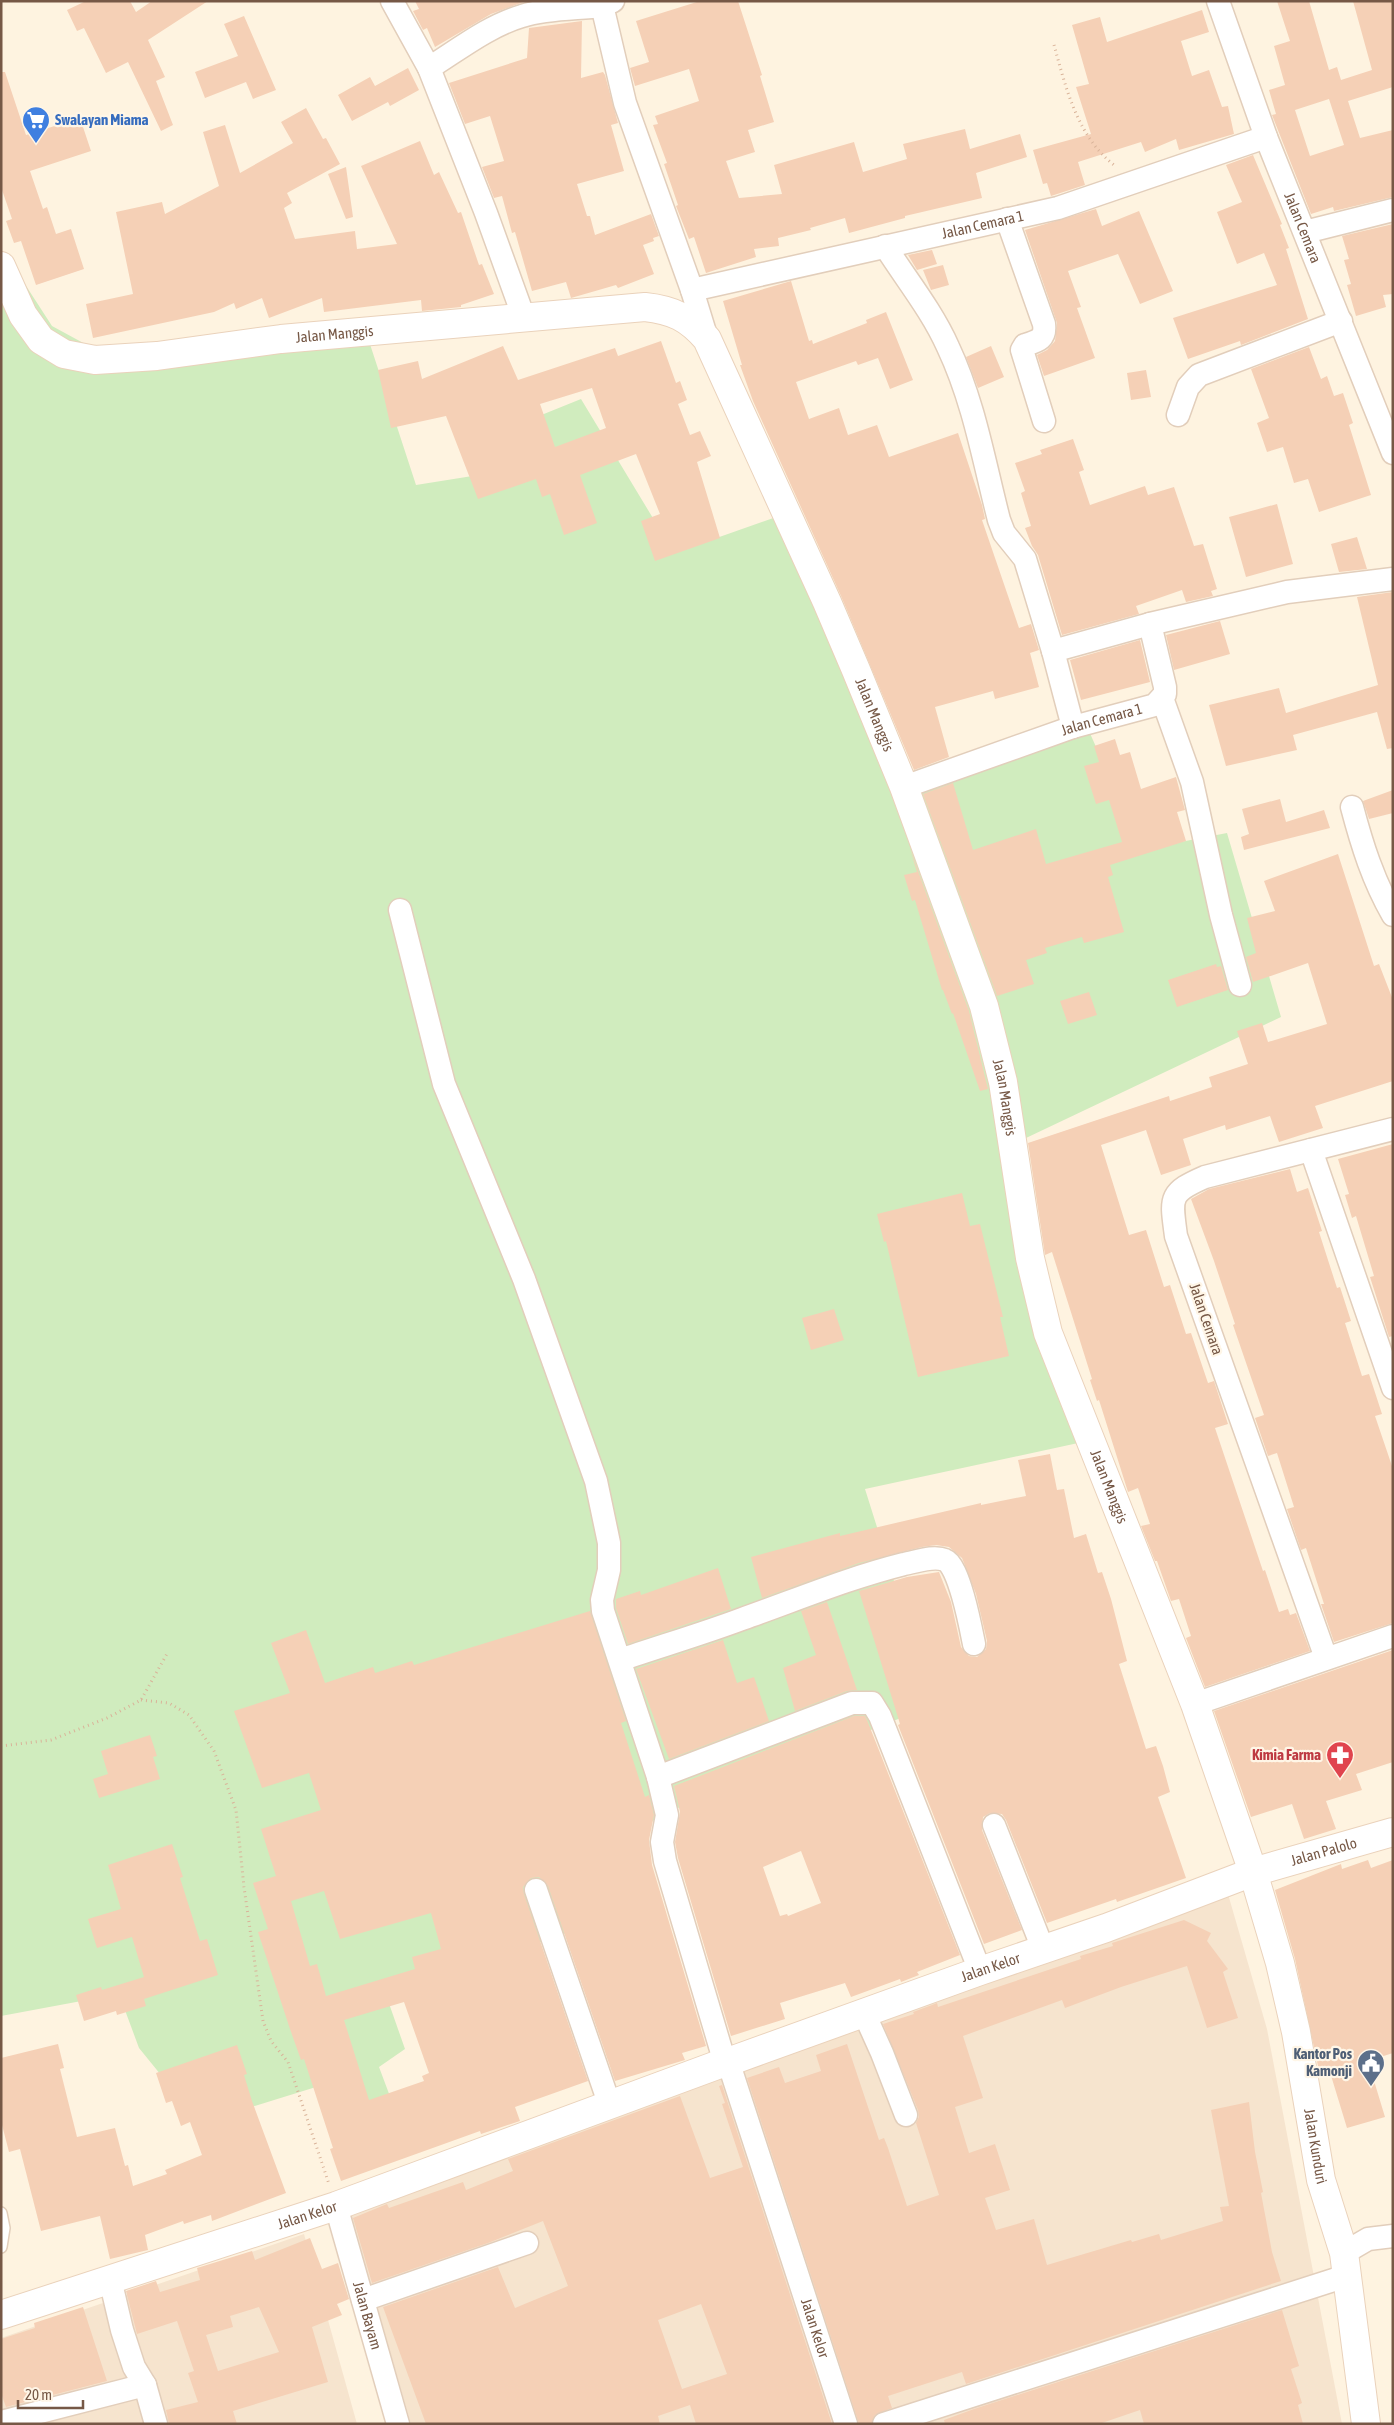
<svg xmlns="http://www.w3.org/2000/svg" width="1394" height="2425" viewBox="0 0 1394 2425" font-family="'Asap Condensed',sans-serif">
<rect width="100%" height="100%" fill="#fef3e0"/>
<path fill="#f6e4ce" d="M1228,1894L1267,2029L1342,2424H411L350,2214Z
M304,2234L357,2424H1V2338Z"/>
<path fill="#d0ecbe" d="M8,258L52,326L133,370L367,335L416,485L517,469L529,420L581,399L674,553L779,516L903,783L1080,711L1126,814L1170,844L1227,833L1281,1017L1026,1138L1017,1195L1092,1440L865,1489L933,1705L682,1806L577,1860L602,1921L386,1995L405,2049L379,2067L397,2115L368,2131L345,2078L200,2123L139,2048L119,1994L1,2016V261Z"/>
<path fill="#f5d0b6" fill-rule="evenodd" d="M86,1H130L136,12L152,1H208L148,40L165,77L156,81L173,125L161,131L128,62L106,73L84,28L77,31L67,10Z
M415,1H526L491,14L435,47L427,28L423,30L413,11L419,9Z
M700,1H738L762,75L760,76L774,122L748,130L755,152L726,161L739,198L782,194L774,165L854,142L863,172L907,159L903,144L965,129L970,149L1020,134L1027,157L976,173L982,198L905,216V218L849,233L845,218L810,228L811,230L778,238L779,246L754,249L756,257L706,273L694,237L689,239L676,206L678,205L664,164L667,163L653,125L658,124L655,116L699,101L689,69L635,86L630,68L649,62L636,21Z
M1277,1H1309L1329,70L1337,67L1341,80L1372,70L1353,1H1393V87L1348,101L1360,138L1393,130V197L1334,211L1333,207L1311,214L1272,115L1276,114L1269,90L1285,85L1274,46L1290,41ZM1329,99L1344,145L1310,156L1295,110Z
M1202,10L1209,32L1181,41L1192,76L1209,70L1222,107L1228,106L1234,134L1179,150L1176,139L1145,152L1141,142L1078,162L1085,185L1051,196L1047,183L1043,184L1033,150L1091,134L1076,87L1089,84L1072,25L1100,17L1107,42Z
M244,16L276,90L253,99L246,82L205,98L195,72L238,56L224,24Z
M582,21L581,78L603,72L605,75L618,123L611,125L624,171L577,184L587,216H590L595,235L651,214L659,236L653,238L654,241L643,245L654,274L618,288L616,285L571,298L566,282L532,291L515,232L512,233L502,196L494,198L482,167L504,161L490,116L465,124L449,83L527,58L529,28Z
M408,68L419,90L390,106L388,102L352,121L338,95L370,77L375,86Z
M1,72H5L26,135L80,118L91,151L30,171L43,209L47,207L56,234L71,229L84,269L36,285L21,241L14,243L6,221L12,219L1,187Z
M306,108L323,139L326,138L340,164L287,193L292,203L284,208L295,239L355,231L357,249L397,244L361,166L420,141L434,175L439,172L458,213L461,212L479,265L482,264L494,294L461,305V307L422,311L421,300L324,312L322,298L269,318L262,298L236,309L234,303L214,312L93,338L86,304L133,294L116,212L162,202L165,214L219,186L203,132L225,125L240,173L293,143L281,122Z
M1253,155L1282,224L1280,225L1289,248L1286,249L1308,319L1241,345L1240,341L1188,359L1173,318L1277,285L1264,253L1237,264L1217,212L1242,202L1226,165Z
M346,167L353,217L346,219L328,174Z
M1096,209L1102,226L1139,211L1173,291L1140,304L1118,254L1068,271L1081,307L1077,308L1095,358L1044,376L1037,355L1047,350L1055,341L1057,323L1025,230Z
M1393,224V294L1383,295L1386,307L1356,316L1347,285L1351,284L1344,260L1349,259L1342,236Z
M932,250L937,264L917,270L908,255Z
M943,265L949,285L931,290L923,270Z
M791,281L809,341L812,340L813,344L867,323L866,320L886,312L913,380L890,389L878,358L858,365L856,361L796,382L809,419L839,408L848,435L877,425L889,457L958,433L982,505L985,519L982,520L1019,628L1031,624L1039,650L1030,653L1039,687L995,699L993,691L935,707L949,757L914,770L841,596L753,401L740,365H742L723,301Z
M661,341L676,383L680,381L687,400L678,404L690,435L700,431L711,456L697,462L720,538L655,561L641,521L660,514L636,454L580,475L597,523L564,535L550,494L542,497L536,479L478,499L446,416L391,428L378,370L418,361L422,379L503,346L518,380L615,348L618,356ZM592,388L606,428L555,447L540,404Z
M991,346L1004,377L978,388L966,357Z
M1309,347L1321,379L1327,376L1334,396L1343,393L1353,423L1349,425L1371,495L1319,512L1308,479L1294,483L1283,447L1267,452L1257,423L1269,418L1251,369Z
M1146,370L1151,397L1131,400L1127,373Z
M1073,439L1084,470L1079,472L1090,505L1145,486L1148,495L1174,487L1194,546L1203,544L1217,589L1211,591L1213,596L1186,602L1182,590L1136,606L1139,614L1062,635L1038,555L1032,546L1025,528L1031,526L1021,493L1025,491L1015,463L1042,454L1040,450Z
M1277,504L1293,564L1246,577L1229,517Z
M1357,537L1367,569L1339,572L1331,544Z
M1393,592V748L1387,749L1377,712L1293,735L1297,750L1226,766L1209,705L1279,688L1286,713L1378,685L1357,597Z
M1220,621L1230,654L1174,670L1166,635Z
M1140,640L1150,682L1081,700L1070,660Z
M1115,739L1120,755L1130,752L1141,789L1176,777L1185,810L1177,812L1186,841L1110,865L1113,875L1108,877L1124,932L1084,943L1082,937L1045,948L1047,953L1026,960L1034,984L997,996L923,794L953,783L973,850L1036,829L1046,864L1122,842L1109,800L1096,804L1084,766L1099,762L1094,746Z
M1393,790V813L1369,819L1363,801Z
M1280,799L1286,822L1324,810L1330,828L1244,850L1241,837L1249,834L1242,809Z
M910,849L969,1011L988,1089L980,1091L953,1013L952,1014L943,990H942L915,900L912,901L904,875L917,872Z
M1338,854L1374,966L1379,964L1393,1000V1081L1315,1106L1323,1128L1279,1142L1270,1116L1226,1130L1225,1125L1183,1139L1191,1165L1161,1175L1146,1130L1101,1145L1129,1235L1146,1230L1164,1287L1170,1285L1186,1334L1191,1333L1208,1383L1214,1381L1228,1424L1215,1428L1263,1571L1265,1570L1279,1612L1288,1609L1290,1615L1296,1613L1310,1651L1205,1687L1186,1638L1191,1636L1179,1599L1171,1601L1157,1561H1155L1141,1526L1150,1524L1138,1488L1128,1492L1099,1400L1097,1401L1090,1380L1092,1379L1052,1252L1045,1255L1028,1143L1169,1096L1170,1101L1212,1087L1209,1077L1248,1064L1237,1031L1262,1023L1268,1042L1327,1024L1308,963L1253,982L1246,957L1256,953L1247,918L1275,911L1264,881Z
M1216,964L1217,967L1221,966L1228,990L1177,1007L1168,980Z
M1089,992L1097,1015L1068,1024L1060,1001Z
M1393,1144V1336L1389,1337L1370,1277L1374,1276L1356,1216L1352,1218L1345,1195L1349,1194L1338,1159Z
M1290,1169L1297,1192L1308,1188L1322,1231L1319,1232L1337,1288L1340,1287L1351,1321L1345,1323L1362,1376L1369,1374L1382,1414L1375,1416L1393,1469V1623L1334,1642L1321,1604H1324L1306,1548L1301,1550L1287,1509L1294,1507L1277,1453L1268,1456L1255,1418L1264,1415L1233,1325L1235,1324L1214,1261L1191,1199L1209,1189Z
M962,1193L970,1226L980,1224L1003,1317H1000L1009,1356L918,1377L886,1241L884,1242L877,1214Z
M834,1309L844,1340L811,1350L802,1318Z
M1050,1454L1057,1490L1064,1489L1074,1538L1086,1534L1098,1573L1102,1572L1111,1599L1127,1661L1119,1664L1146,1749L1156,1746L1163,1766L1170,1792L1158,1797L1186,1878L1117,1902L1116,1899L1047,1923L1006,1820L1002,1814L990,1813L983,1817L982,1830L1022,1930L984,1944L898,1725L900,1724L859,1591L907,1577L939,1572L951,1602L961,1647L969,1656L977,1657L986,1649L987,1641L976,1594L962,1558L949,1547L936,1545L922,1547L859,1563L762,1598L751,1557L840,1533V1536L981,1503V1505L1026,1496L1018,1460Z
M718,1568L731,1609L628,1644L616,1608V1599L640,1591L641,1595Z
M827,1602L857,1690L847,1691L795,1711L783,1668L816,1655L801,1611Z
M590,1611L626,1721L621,1723L645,1797L649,1795L654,1815L649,1840L652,1865L706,2046L682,2053L685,2060L615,2081L548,1886L539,1877L531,1878L523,1887L524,1894L588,2081L515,2107L520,2121L481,2134L480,2131L341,2181L330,2149L333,2148L304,2059L301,2060L290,2029L258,1932L268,1929L253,1883L276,1876L261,1829L321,1810L309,1773L262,1788L234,1711L290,1693L271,1643L306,1630L325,1683L373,1667L375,1673L412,1661L414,1665ZM324,1891L340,1939L431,1913L441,1949L412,1957L415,1969L326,1996L317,1964L310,1966L291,1901ZM404,2002L429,2073L422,2076L424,2081L369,2100L344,2020Z
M723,1640L737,1683L754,1677L769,1721L669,1759L636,1669Z
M1393,1650V1762L1356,1774L1362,1790L1326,1801L1336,1829L1304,1839L1292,1804L1251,1817L1214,1711Z
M854,1716H865L867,1720L960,1955L917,1972L919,1975L901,1982L900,1979L851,1997L845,1983L780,2003L785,2019L731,2036L678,1858L675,1842L680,1812L674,1786ZM801,1851L821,1903L788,1916L787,1914L780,1916L763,1867Z
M150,1735L157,1756L153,1757L160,1779L99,1798L93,1779L108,1774L101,1751Z
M172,1844L183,1877L180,1878L200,1941L207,1939L218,1975L144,1999L146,2006L117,2015L116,2011L84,2021L76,1995L101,1987L102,1990L144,1977L132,1937L97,1948L88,1919L121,1909L108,1865Z
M1368,1860L1371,1868L1393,1860V2053L1368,2061L1385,2117L1347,2128L1329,2069L1319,2072L1318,2066L1295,1959L1275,1890L1341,1864L1342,1869Z
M1184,1920L1211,1933L1207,1941L1228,1969L1223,1972L1238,2018L1207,2028L1187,1966L1121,1987L1065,2008L1062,2000L963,2036L983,2098L955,2107L969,2153L995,2144L1010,2190L985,2198L996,2230L1034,2219L1047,2265L1131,2240L1132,2242L1159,2234L1161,2240L1223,2221L1220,2207L1229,2206L1211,2110L1249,2102L1255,2152L1263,2192L1261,2193L1272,2252L1281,2281L966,2384L962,2372L888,2396L892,2408L875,2415L871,2424H859L747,2078L779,2067L785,2083L821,2071L816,2055L847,2044L879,2140L884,2138L888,2148L907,2206L939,2195L916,2123L919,2117L918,2110L883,2024L914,2014L913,2012L932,2005L937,2003L938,2007L1081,1959L1080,1956L1113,1946L1112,1943Z
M58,2044L64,2068L60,2069L77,2137L115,2128L125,2166L128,2165L133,2186L167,2174L165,2170L202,2155L190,2122L181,2126L172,2101L166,2103L156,2073L237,2045L247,2074L244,2075L252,2101L286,2193L212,2221L211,2215L184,2224L183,2221L145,2235L148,2250L110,2259L100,2216L41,2231L20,2149L9,2152L1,2121V2058Z
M722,2085L832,2424H696L690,2405L658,2416L660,2424H426L383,2307L498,2267L515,2308L568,2286L543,2221L488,2243L372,2283L353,2218L387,2204L389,2208L463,2182L466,2190L513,2171L508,2159L680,2096L710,2178L743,2167L722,2104L725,2103L719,2086ZM701,2304L727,2374L682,2389L658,2320Z
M310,2238L322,2269L338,2263L349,2299L337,2304L342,2315L312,2327L328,2382L233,2411L237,2424H169L166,2410L198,2402L188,2373L194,2371L177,2321L137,2334L126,2291L156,2281L160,2292L200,2280L197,2268L252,2251L255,2260ZM259,2307L279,2352L218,2371L206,2335L233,2327L230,2316Z
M83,2307L107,2381L6,2407L1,2393V2339L35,2328L34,2323Z
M1282,2310L1299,2366L1291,2369L1302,2403L1298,2405L1303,2424H1144L1140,2410L1099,2424H945L944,2420L974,2409Z"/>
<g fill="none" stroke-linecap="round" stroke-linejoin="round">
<g stroke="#e2cebb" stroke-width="14">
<path id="lane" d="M1,2213L4,2228L1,2247"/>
</g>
<g stroke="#e2cebb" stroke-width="25">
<g id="street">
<path d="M392,1L429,68L486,213L524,318"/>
<path d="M601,1L625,103L692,290L707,339"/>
<path id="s1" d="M1218,1L1266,137L1393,453"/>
<path d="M429,68C458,50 488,26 522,16C547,8 576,9 602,6L613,1"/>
<path d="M1007,219L1044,324C1046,339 1038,341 1025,345L1022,350L1044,421"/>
<path d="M1305,232L1393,210"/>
<path d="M885,246C906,279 932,311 948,347C974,402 984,462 999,520L1004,533L1025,559L1053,651L1150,624"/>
<path id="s2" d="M692,290L1058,208L1266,137"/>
<path d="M1178,415L1188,387L1199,375L1341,321"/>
<path d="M1053,651L1073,727"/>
<path d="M1162,698L1192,782L1221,915L1240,985"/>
<path id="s3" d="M904,787L1073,727L1155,705L1165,694V687L1150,624L1287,592L1393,579"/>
<path d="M1352,807C1362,845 1373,880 1393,915"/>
<path d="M400,910L444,1084L524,1279L596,1481L609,1543V1570L602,1600L603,1611L658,1777L667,1815L662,1842L665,1861L725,2063"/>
<path d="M1311,1150L1393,1388"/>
<path d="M1326,1658L1176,1236C1171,1198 1168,1193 1205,1177L1393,1129"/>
<path d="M620,1660C661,1646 702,1634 742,1619C796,1600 848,1578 904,1564C916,1562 933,1555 945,1560C959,1565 971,1629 974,1644"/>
<path d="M1195,1704L1393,1636"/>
<path d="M658,1777L852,1703H872L880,1716L980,1971"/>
<path d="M994,1825L1043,1949"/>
<path d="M536,1890L610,2106"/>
<path d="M864,2013L882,2053L906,2115"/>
<path id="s4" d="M728,2061L846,2424"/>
<path id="s5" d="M336,2206L398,2424"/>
<path d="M1344,2253L1368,2239L1393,2236"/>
<path d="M110,2279L122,2330L134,2367L145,2385L156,2424"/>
<path d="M363,2300L527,2243"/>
<path d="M1,2422L145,2385"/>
<path d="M884,2424L1346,2276"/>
</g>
</g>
<g stroke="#ead2bb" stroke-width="30">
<g id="secondary">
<path id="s6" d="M1,266L23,315L41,340L64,354L95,360L157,356L281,339L645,307C673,310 689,318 707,339L827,602L856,670L904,787L984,1006L1003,1082L1030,1258L1048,1333L1195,1704L1253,1872L1280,1963L1296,2032L1321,2180L1344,2253L1366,2424"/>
<path id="s7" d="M1,2315L336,2206L728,2061L725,2063L980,1971L1106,1928L1253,1872L1393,1832"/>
</g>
</g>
<path stroke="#d9b399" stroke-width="3" stroke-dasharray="1 4" stroke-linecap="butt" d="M1054,45C1066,88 1077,136 1114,165
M141,1700L169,1703L189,1715L214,1751L236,1810L244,1887L263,2021L271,2041L288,2062L329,2184
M1,1746L51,1740L107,1718L141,1700L168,1652"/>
<use href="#lane" stroke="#fff" stroke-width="11"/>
<use href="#street" stroke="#fff" stroke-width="22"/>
<use href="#secondary" stroke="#fff" stroke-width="28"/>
</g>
<defs>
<g id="supermarket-pin" transform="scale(1.4375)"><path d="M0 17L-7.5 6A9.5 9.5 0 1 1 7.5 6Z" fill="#3f7fe0" stroke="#fff6e7"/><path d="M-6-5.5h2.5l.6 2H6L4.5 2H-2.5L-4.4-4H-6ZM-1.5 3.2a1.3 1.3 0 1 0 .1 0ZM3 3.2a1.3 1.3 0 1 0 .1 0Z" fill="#fff"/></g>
<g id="pharmacy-pin" transform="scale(1.4375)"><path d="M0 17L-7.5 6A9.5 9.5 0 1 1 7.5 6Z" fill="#e0444e" stroke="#fff6e7"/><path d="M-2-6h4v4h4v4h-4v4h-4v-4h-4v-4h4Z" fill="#fff"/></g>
<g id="civic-pin" transform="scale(1.4375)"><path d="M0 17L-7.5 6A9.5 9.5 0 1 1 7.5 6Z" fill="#5c6f8a" stroke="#fff6e7"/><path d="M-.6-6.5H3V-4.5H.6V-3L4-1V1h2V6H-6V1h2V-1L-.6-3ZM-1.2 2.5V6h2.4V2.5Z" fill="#fff"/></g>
</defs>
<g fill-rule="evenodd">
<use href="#supermarket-pin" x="36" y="120"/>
<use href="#pharmacy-pin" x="1340" y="1755"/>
<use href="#civic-pin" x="1371" y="2063"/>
</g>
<g text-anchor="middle" stroke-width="4.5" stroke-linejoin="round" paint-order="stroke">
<g font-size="15" font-weight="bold" fill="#366cbe" stroke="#fff6e7" text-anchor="start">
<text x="55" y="125">Swalayan Miama</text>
</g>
<g font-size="15" fill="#765846" stroke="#fff6e7">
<text dy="5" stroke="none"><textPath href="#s2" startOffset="298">Jalan Cemara 1</textPath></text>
<text dy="5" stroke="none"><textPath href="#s1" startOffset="242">Jalan Cemara</textPath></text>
<text dy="5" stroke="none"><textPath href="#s6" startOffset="384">Jalan Manggis</textPath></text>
<text dy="5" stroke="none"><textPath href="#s6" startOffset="1179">Jalan Manggis</textPath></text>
<text dy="5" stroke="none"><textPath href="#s3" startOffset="209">Jalan Cemara 1</textPath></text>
<text dy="5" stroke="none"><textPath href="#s6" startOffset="1584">Jalan Manggis</textPath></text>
<text transform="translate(1206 1319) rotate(71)" y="5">Jalan Cemara</text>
<text dy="5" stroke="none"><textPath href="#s6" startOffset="1989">Jalan Manggis</textPath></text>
<text dy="5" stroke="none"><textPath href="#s7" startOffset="1409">Jalan Palolo</textPath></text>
<text dy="5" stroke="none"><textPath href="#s7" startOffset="1056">Jalan Kelor</textPath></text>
<text dy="5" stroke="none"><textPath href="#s6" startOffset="2682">Jalan Kunduri</textPath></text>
<text dy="5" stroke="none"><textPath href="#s7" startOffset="322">Jalan Kelor</textPath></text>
<text dy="5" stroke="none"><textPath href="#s5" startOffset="114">Jalan Bayam</textPath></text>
<text dy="5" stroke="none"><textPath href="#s4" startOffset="281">Jalan Kelor</textPath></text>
</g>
<g font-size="15" font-weight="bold" fill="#be3a42" stroke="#fff6e7" text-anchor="end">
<text x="1321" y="1760">Kimia Farma</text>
</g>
<g font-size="15" font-weight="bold" fill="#4e5e75" stroke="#fff6e7" text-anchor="end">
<text x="1352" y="2059">Kantor Pos<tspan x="1352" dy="17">Kamonji</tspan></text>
</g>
</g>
<rect width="1394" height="2425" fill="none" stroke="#765846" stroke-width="5"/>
<path d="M18 2400v8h65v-8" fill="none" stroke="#765846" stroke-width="2.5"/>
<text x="25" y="2400" font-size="15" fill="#765846" stroke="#fff6e7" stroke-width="4" paint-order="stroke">20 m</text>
</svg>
